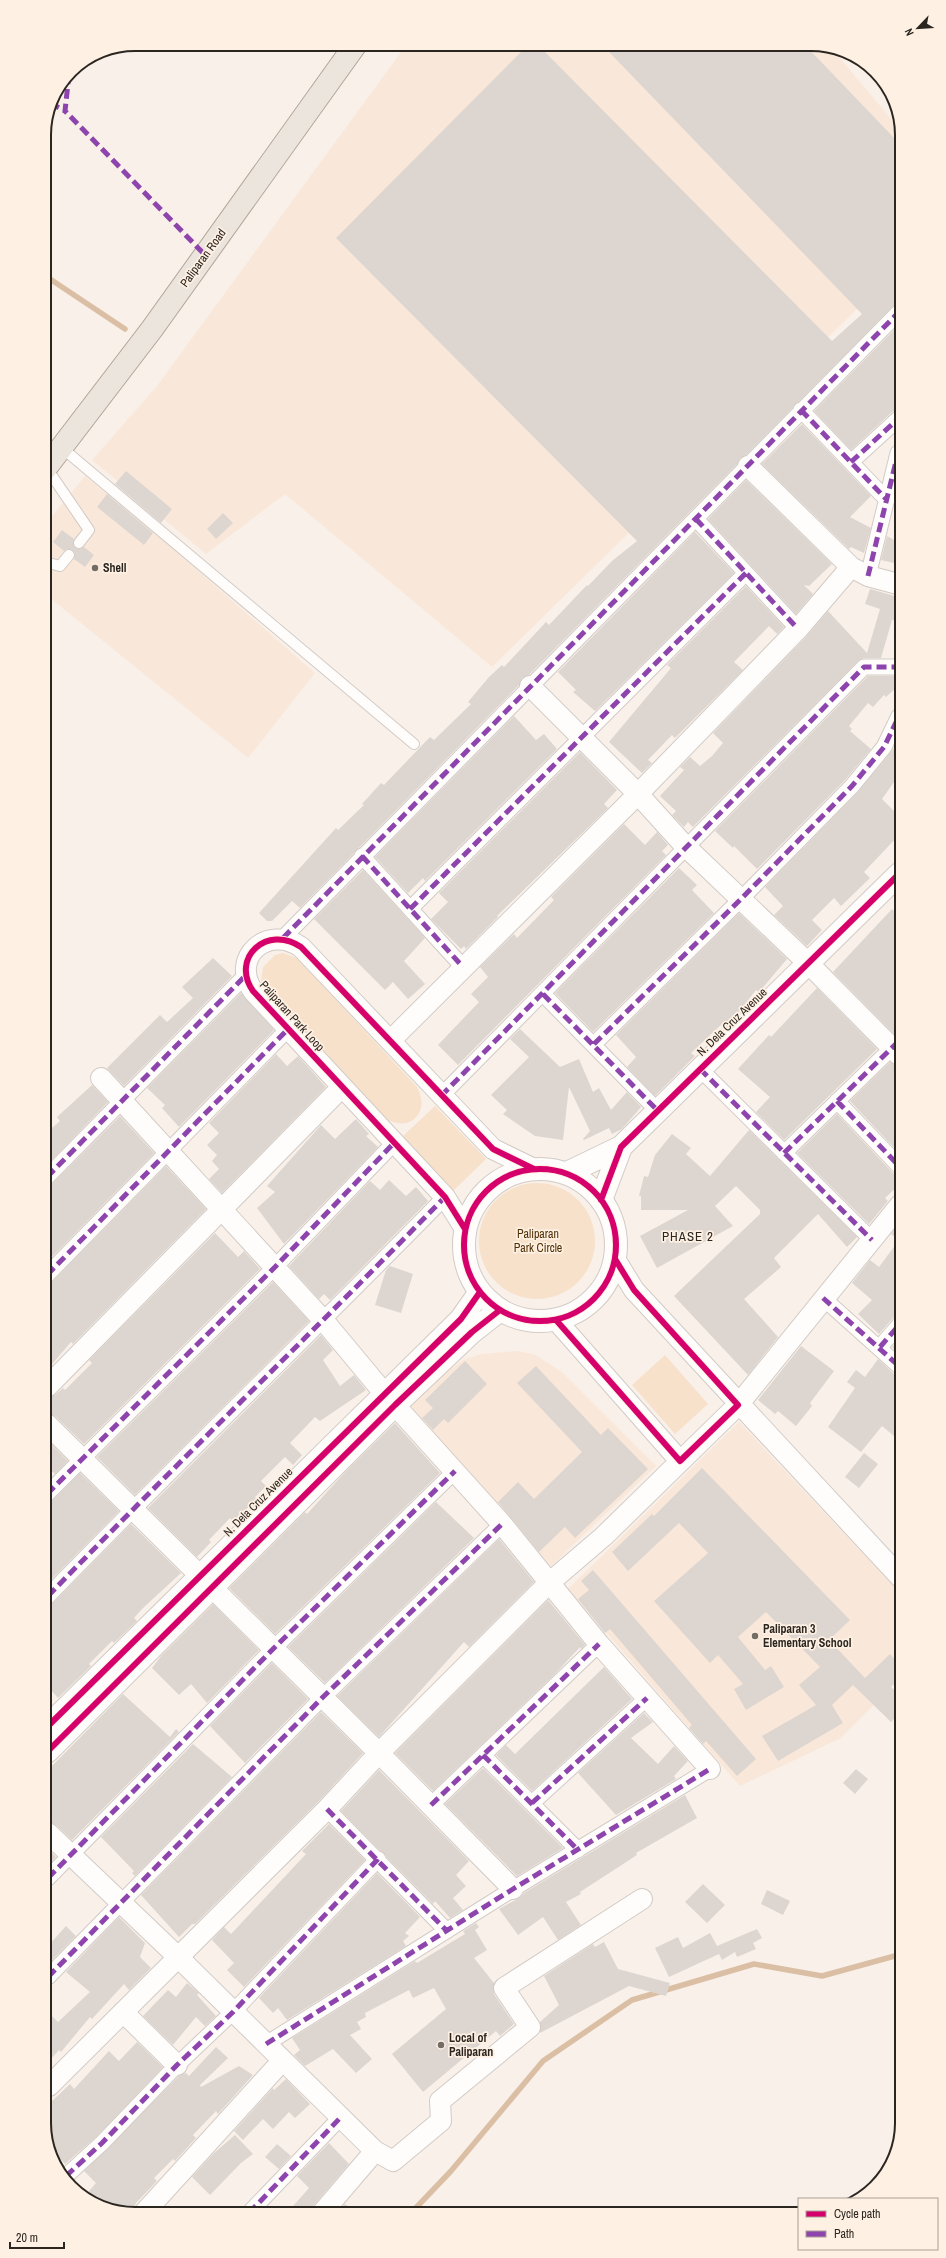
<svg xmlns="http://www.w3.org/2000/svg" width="946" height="2258" viewBox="0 0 946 2258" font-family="'Archivo Narrow',sans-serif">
<rect width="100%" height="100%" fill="#f8f0e9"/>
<path fill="#f9e8d9" d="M407,44H817L834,51L897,126L898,269L492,667L285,494L206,554L92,460L157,386Z
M85,476L165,542L315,673L248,758L45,594V525Z
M516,1351L534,1354L562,1372L656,1466L551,1566L410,1407L443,1375L463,1360L481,1354Z
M739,1422L901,1594V1678L841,1738L740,1786L568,1589Z"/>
<path fill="#f7e1cb" d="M283,953L297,958L417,1087C431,1112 410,1134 385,1118L264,989L261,982L263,967L275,955Z
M435,1106L486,1159L453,1191L402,1137Z
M479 1241a58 58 0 1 1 116 0a58 58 0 1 1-116 0Z
M665,1355L708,1404L675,1434L632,1385Z"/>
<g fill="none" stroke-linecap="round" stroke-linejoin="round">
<path stroke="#dbbfa5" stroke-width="5.5" d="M45,278L50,279L125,329
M412,2212L451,2171L543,2061L632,2000L754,1964L822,1976L902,1954"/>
</g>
<path fill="#ddd6d0" d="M529,44H537L832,341L862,314L609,52L617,44H804L897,141L898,304L892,307L746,455L740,458L737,464L529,675L522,678L519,685L300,908L292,901L272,921H267L259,913L336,828L338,830L364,805L362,804L381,783L384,785L430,737L434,740L471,704L468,702L489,677L502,665L504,667L546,622L549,625L587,585L588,586L612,561L637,541L336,238Z
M898,326V410L892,412L851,450L814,411Z
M802,424L871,496L850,517L871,528L864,553L851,547L849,549L762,464Z
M126,471L172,509L161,523L115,484Z
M746,480L832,564L809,586L804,585L813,594L796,614L708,519Z
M107,494L153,533L144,545L97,507Z
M223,513L233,523L216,539L207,529Z
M62,530L74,539L75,548L79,549L84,547L94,555L85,567L74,559L75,553L73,550L67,549L64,551L53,542Z
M695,532L734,573L595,711L573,692L576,690L558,672Z
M887,536L898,542V564L881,560Z
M746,586L784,627L777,634L769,626L734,662L743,670L675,738L672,735L648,760L652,763L642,773L609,742L671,668L667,665Z
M870,589L898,597V621L892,620L881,658H864L858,661L693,827L688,822L684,827L672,815L676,811L660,796L684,770L680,767L690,757L700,766L712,756L723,743L713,733L806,637L828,611L867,653L880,609L865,604Z
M868,676H899V685L886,697L884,695L873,707L868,703L849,726L852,729L850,731L871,749L845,780L757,869L734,846L733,848L715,831Z
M514,716L536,740L544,734L557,749L425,881L423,878L408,893L375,857Z
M899,742V775L882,799L899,816V835L864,872L870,878L841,906L834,898L812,920L822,930L807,946L774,915L783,906L765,887L858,792Z
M580,752L617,790L604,804L608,808L497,916L498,917L466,949L464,946L461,949L431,919L448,902L439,893Z
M624,824L645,845L657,832L668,845L662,851L666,855L458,1065L438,1045L479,1002L471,994L488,977L480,967L514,934L517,938L554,900L551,897Z
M679,868L697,885L692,890L714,913L593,1032L555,993Z
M363,870L425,938L404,961L425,984L408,999L393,982L385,990L314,919Z
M892,909L899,916V1032L894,1034L833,972Z
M739,913L787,959L759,992L756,990L730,1023L725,1027L722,1024L691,1053L695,1056L655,1096L627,1067L636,1057L616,1035Z
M213,958L232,976L124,1086L107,1068L160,1015L167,1022L193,998L182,987Z
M817,988L877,1049L784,1140L756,1112L770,1097L738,1069L769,1035L771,1037Z
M241,993L274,1030L179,1127L162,1108L165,1105L147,1088Z
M520,1029L560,1067L579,1059L593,1092L599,1088L611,1110L627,1092L641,1107L622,1129L612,1134L609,1128L584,1140L583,1139L590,1131L569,1087L563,1140L535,1136L503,1114L507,1110L491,1095L529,1057L510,1039Z
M276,1054L287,1066L298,1056L326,1087L222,1193L209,1179L219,1169L212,1161L217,1155L207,1145L219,1133L209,1123Z
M890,1062L899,1066L900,1154L850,1101Z
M92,1085L108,1102L47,1165L46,1133L60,1121L57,1117Z
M837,1114L893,1173L900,1176V1184L885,1198L888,1201L869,1224L797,1153Z
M120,1116L154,1153L47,1262V1186L53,1183Z
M356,1119L369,1134L366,1136L378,1147L284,1244L257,1208L275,1192L267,1186L321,1125L335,1139Z
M749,1130L857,1237L847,1247L818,1214L774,1258L781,1267L744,1299L778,1337L748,1375L674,1296L760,1214V1210L736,1186L715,1206L733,1226L657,1268L640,1236L688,1210H641V1196H639L644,1176L648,1177L655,1155L672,1134L691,1148L686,1154L710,1176Z
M166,1166L206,1209L73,1344L71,1342L47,1370V1284L53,1281Z
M389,1180L406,1196L416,1187L428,1201L330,1300L324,1294L319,1299L289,1266L370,1181L380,1190Z
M900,1223V1315L893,1318L879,1334L858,1314L872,1300L852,1283L870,1260L879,1267L899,1240L891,1234Z
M215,1233L238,1257L244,1251L260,1269L84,1444L55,1416L47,1413V1398L55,1395L63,1388L65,1390L92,1363L89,1360Z
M390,1266L413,1274L401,1313L375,1305L386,1270Z
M273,1282L309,1321L135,1495L97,1457Z
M321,1335L333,1350L323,1360L340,1386L354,1375L366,1390L320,1421L315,1417L290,1443L302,1455L293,1465L285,1457L261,1481L266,1486L255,1497L257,1500L244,1511L246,1513L235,1524L230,1518L209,1540L211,1542L197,1557L148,1508Z
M900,1338V1355L892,1347Z
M801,1346L834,1371L810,1403L812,1406L796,1426L778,1411L775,1414L758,1400Z
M878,1359L894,1374L900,1376V1441L882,1426L861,1452L828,1427L855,1388L847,1382L856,1370L865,1377Z
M465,1361L487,1384L448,1423L444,1419L433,1430L422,1418L433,1408L425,1400Z
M536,1366L601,1435L608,1428L648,1469L575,1538L565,1527L539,1552L498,1502L518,1482L534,1499L582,1452L517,1383Z
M395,1423L440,1473L275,1634L229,1588L305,1512L307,1514L346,1471Z
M47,1440L68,1461L55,1474L47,1467Z
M864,1453L878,1464L859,1488L845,1477Z
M702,1468L850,1620L829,1640L865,1678L890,1654L901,1666V1677L891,1687L901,1696V1712L891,1722L853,1685L832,1705L843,1723L778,1761L762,1736L816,1705L799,1685L820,1667L766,1612L738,1637L765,1670L771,1666L784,1687L746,1710L734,1689L743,1684L718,1655L710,1663L654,1601L708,1553L679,1523L628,1571L612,1552L652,1514L654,1516Z
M80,1473L119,1511L47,1584V1503L53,1500Z
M436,1502L474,1538L325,1683L288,1647Z
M131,1524L181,1573L143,1608L134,1618L137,1621L114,1643L112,1641L89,1664L91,1666L58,1698L48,1687V1605L54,1602Z
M499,1539L534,1582L469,1647L464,1642L379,1737L337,1696Z
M593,1570L756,1759L737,1776L706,1741L703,1744L689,1728L692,1725L610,1629L605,1633L578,1599L589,1590L581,1581Z
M548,1600L585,1645L581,1649L580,1647L555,1674L433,1791L395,1753Z
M213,1604L259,1650L207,1703L191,1684L179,1695L152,1668L161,1656Z
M272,1663L308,1699L245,1763L210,1726Z
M604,1667L632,1699L532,1791L496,1755L506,1745L515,1754Z
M123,1694L170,1737L176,1729L179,1732L72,1840L56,1825L48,1822V1770Z
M321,1712L363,1753L319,1801L195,1924H192L179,1937L141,1895Z
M644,1713L653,1722L631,1738L658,1764L674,1746L688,1761L674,1776L676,1779L616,1815L578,1773Z
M193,1744L232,1777L135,1876L132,1873L134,1871L101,1837Z
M483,1768L563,1848L517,1876L445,1804Z
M856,1769L868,1779L855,1794L843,1783Z
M379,1770L469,1861L456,1875L466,1886L453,1898L463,1910L450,1918L435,1901L433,1904L341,1811Z
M685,1795L697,1818L636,1853L637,1855L580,1892L581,1894L566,1902L581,1925L558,1940L543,1917L518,1935L499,1909L521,1897L524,1893Z
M329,1824L365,1860L244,1987L227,1970L234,1963L212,1940L224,1927L231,1934L306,1854L302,1851Z
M48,1849L56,1857L48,1865Z
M377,1873L420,1917L405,1933L409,1936L403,1941L406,1946L287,2020L278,2008L273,2013L259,1998Z
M703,1884L725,1905L707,1923L685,1902Z
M767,1890L790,1901L783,1915L761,1904Z
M119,1917L145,1943L140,1957L151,1968L129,1990L124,1984L92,2019L90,2017L61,2052L59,2050L49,2061L48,2012L58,2022L90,1992L66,1972Z
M476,1923L479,1927L475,1930L487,1950L474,1958L494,1983V1994L514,2024L500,2036L496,2031L423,2092L392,2054L446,2009L434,1988L413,1998L409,1990L365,2013L366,2017L357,2022L361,2029L350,2035L372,2059L356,2073L333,2049L305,2066L294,2055L300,2050L292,2038L415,1961L417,1963L465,1934L463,1931Z
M66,1926L76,1936L48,1964V1946Z
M757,1929L762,1938L753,1943L756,1949L737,1957L735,1952L722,1960L719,1954L669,1977L655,1948L678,1937L683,1948L710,1933L717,1946Z
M604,1942L618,1969L670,1983L666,1996L629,1986L540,2033V2022L559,2005L544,1976L593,1944L595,1947Z
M187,1983L199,1993L197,1995L216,2016L205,2026L196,2017L173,2045L143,2016L168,1990L176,1997Z
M137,2042L163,2067L96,2137L65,2164L49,2147V2104L70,2084L74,2089L109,2051L119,2061Z
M216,2047L228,2058L200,2085L201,2087L239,2066L253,2075L218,2114L216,2111L193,2135L196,2138L175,2161L173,2159L154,2178L157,2181L136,2203L132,2214L84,2197L96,2183L84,2171L179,2076L186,2073L189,2076Z
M286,2079L310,2104L295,2118L289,2112L273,2129L263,2119L243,2140L234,2131L273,2088L274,2090Z
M235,2135L253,2154L241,2163L210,2195L192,2177L213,2154Z
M329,2143L349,2164L313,2206L311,2213H287L309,2188L297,2176Z
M277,2144L291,2156L279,2169L265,2157Z
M345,2204L355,2212H338Z"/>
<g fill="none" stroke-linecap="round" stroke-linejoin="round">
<g stroke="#d2cbc5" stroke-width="12">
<path id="service" d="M61,447L414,744
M46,467L89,530L79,543
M45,562L60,566L69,555"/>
</g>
<g stroke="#d2cbc5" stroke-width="17">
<path id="pedestrian" d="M801,410L887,500
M851,462L898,419
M696,519L798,629
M868,576L898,453
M362,856L463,967
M410,909L746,573
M283,938L898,313
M543,994L658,1111
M594,1044L741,899L852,786L884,747L899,716
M700,1069L872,1240
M441,1096L864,667H899
M837,1101L900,1167
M784,1153L899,1041
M47,1177L246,975
M47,1275L288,1029
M823,1298L900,1367
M880,1347L900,1324
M47,1494L275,1267L394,1143
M48,1596C179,1461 314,1331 445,1197
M483,1755L578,1850
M532,1803L647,1698
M431,1805L599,1644
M327,1809L447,1931
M48,1878L274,1648L455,1471
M48,1977L323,1697L502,1524
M266,2044L513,1889L710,1769
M66,2176L102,2143L177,2065L233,2012L378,1859
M249,2213L341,2117"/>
</g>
<g stroke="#d2cbc5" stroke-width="22">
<path id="minor" d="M748,466L851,567
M530,686L638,794L685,846L808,963L899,1055
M390,1041L638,794L798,629L851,567L868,576L898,584
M101,1078L324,1321L384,1393L502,1524L599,1644L710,1769
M465,1229L445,1197L253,991C230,958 267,924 301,947L493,1149L534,1169
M615,1259L634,1290L901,1578
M556,1320L680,1461
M47,1387L342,1087
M47,1424L379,1753L513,1889
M48,1833L178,1957L375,2151L393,2161L441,2121L440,2101L530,2027L504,1988L642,1899
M123,2012L177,2065
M49,2086L327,1809L379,1753L549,1583L604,1536L738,1405L900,1205
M322,2213L375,2151
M143,2214L282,2061"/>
</g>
<g stroke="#d2cbc5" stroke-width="24">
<path id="tertiary" d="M464 1245a76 76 0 1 1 152 0a76 76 0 1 1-152 0Z
M567,1173L621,1147L899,874
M601,1200L621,1147
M48,1726L461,1319L480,1292
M48,1751L395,1405L472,1332L500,1310"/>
</g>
<g stroke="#b2a596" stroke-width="24">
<path id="primary" d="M45,469L152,329L356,44"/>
</g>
<use href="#service" stroke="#fefdfc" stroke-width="10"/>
<use href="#pedestrian" stroke="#fefdfc" stroke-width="15"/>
<use href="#minor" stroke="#fefdfc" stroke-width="20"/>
<use href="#tertiary" stroke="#fefdfc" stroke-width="22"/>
<use href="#primary" stroke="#ebe5de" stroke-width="22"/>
<path stroke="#8e44ad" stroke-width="5" stroke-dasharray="10 5" stroke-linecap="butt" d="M69,74L65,111L205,255
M50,103L65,111
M801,410L887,500
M851,462L898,419
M696,519L798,629
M868,576L898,453
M362,856L463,967
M410,909L746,573
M283,938L898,313
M543,994L658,1111
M594,1044L741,899L852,786L884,747L899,716
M700,1069L872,1240
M441,1096L864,667H899
M837,1101L900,1167
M784,1153L899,1041
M47,1177L246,975
M47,1275L288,1029
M823,1298L900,1367
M880,1347L900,1324
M47,1494L275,1267L394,1143
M48,1596C179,1461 314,1331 445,1197
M483,1755L578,1850
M532,1803L647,1698
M431,1805L599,1644
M327,1809L447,1931
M48,1878L274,1648L455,1471
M48,1977L323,1697L502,1524
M266,2044L513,1889L710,1769
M66,2176L102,2143L177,2065L233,2012L378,1859
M249,2213L341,2117"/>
<g stroke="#fef0e3" stroke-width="8">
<path id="cycleway" d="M464 1245a76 76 0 1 1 152 0a76 76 0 1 1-152 0Z
M601,1200L621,1147L899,874
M465,1229L445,1197L253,991C230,958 267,924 301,947L493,1149L534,1169
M556,1320L680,1461L738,1405L634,1290L615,1259
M48,1726L461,1319L480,1292
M48,1751L395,1405L472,1332L500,1310"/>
</g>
<use href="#cycleway" stroke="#d6006c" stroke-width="6"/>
</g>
<g fill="#736d66" stroke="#fef0e3" stroke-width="1.5">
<circle cx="95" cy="568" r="4"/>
<circle cx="755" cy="1636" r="4"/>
<circle cx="441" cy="2045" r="4"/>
</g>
<g text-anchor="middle" stroke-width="3.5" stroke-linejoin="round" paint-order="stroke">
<g font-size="12" fill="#2c2620" stroke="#fef0e3">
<text transform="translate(203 258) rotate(-54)" y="4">Paliparan Road</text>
<text transform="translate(292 1016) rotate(48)" y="4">Paliparan Park Loop</text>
<text transform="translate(732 1022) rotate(-44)" y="4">N. Dela Cruz Avenue</text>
<text transform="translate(258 1502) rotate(-45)" y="4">N. Dela Cruz Avenue</text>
</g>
<g font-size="12" font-weight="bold" fill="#2c2620" stroke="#fef0e3" text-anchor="start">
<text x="103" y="572">Shell</text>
<text x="763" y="1633">Paliparan 3<tspan x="763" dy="14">Elementary School</tspan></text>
<text x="449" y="2042">Local of<tspan x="449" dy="14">Paliparan</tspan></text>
</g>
<g font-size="12" fill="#502e02" stroke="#fef0e3">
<text x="538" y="1238">Paliparan<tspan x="538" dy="14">Park Circle</tspan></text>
</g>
<g font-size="13" letter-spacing="1" fill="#2c2620" stroke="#fef0e3">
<text x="688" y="1241">PHASE 2</text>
</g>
</g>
<path d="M0 0H946V2258H0ZM135 51H811A84 84 0 0 1 895 135V2123A84 84 0 0 1 811 2207H135A84 84 0 0 1 51 2123V135A84 84 0 0 1 135 51Z" fill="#fef0e3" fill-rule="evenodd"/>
<path fill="none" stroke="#2c2620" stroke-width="2" d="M135 51H811A84 84 0 0 1 895 135V2123A84 84 0 0 1 811 2207H135A84 84 0 0 1 51 2123V135A84 84 0 0 1 135 51Z"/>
<rect x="798" y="2198" width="140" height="52" fill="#fef0e3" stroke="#aa9f95"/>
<rect x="806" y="2211" width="20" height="6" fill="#d6006c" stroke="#aa9f95"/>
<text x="834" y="2218" font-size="12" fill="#2c2620">Cycle path</text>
<rect x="806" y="2231" width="20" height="6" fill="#8e44ad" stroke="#aa9f95"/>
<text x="834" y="2238" font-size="12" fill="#2c2620">Path</text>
<g transform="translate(918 28) rotate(245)" stroke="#fef0e3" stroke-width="3" paint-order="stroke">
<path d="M0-3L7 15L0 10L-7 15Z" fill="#2c2620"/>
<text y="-6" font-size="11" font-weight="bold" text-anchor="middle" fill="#2c2620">N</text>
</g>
<path d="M10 2242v6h54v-6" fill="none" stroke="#2c2620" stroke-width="2"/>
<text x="16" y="2242" font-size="12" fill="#2c2620" stroke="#fef0e3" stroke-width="3" paint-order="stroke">20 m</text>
</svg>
